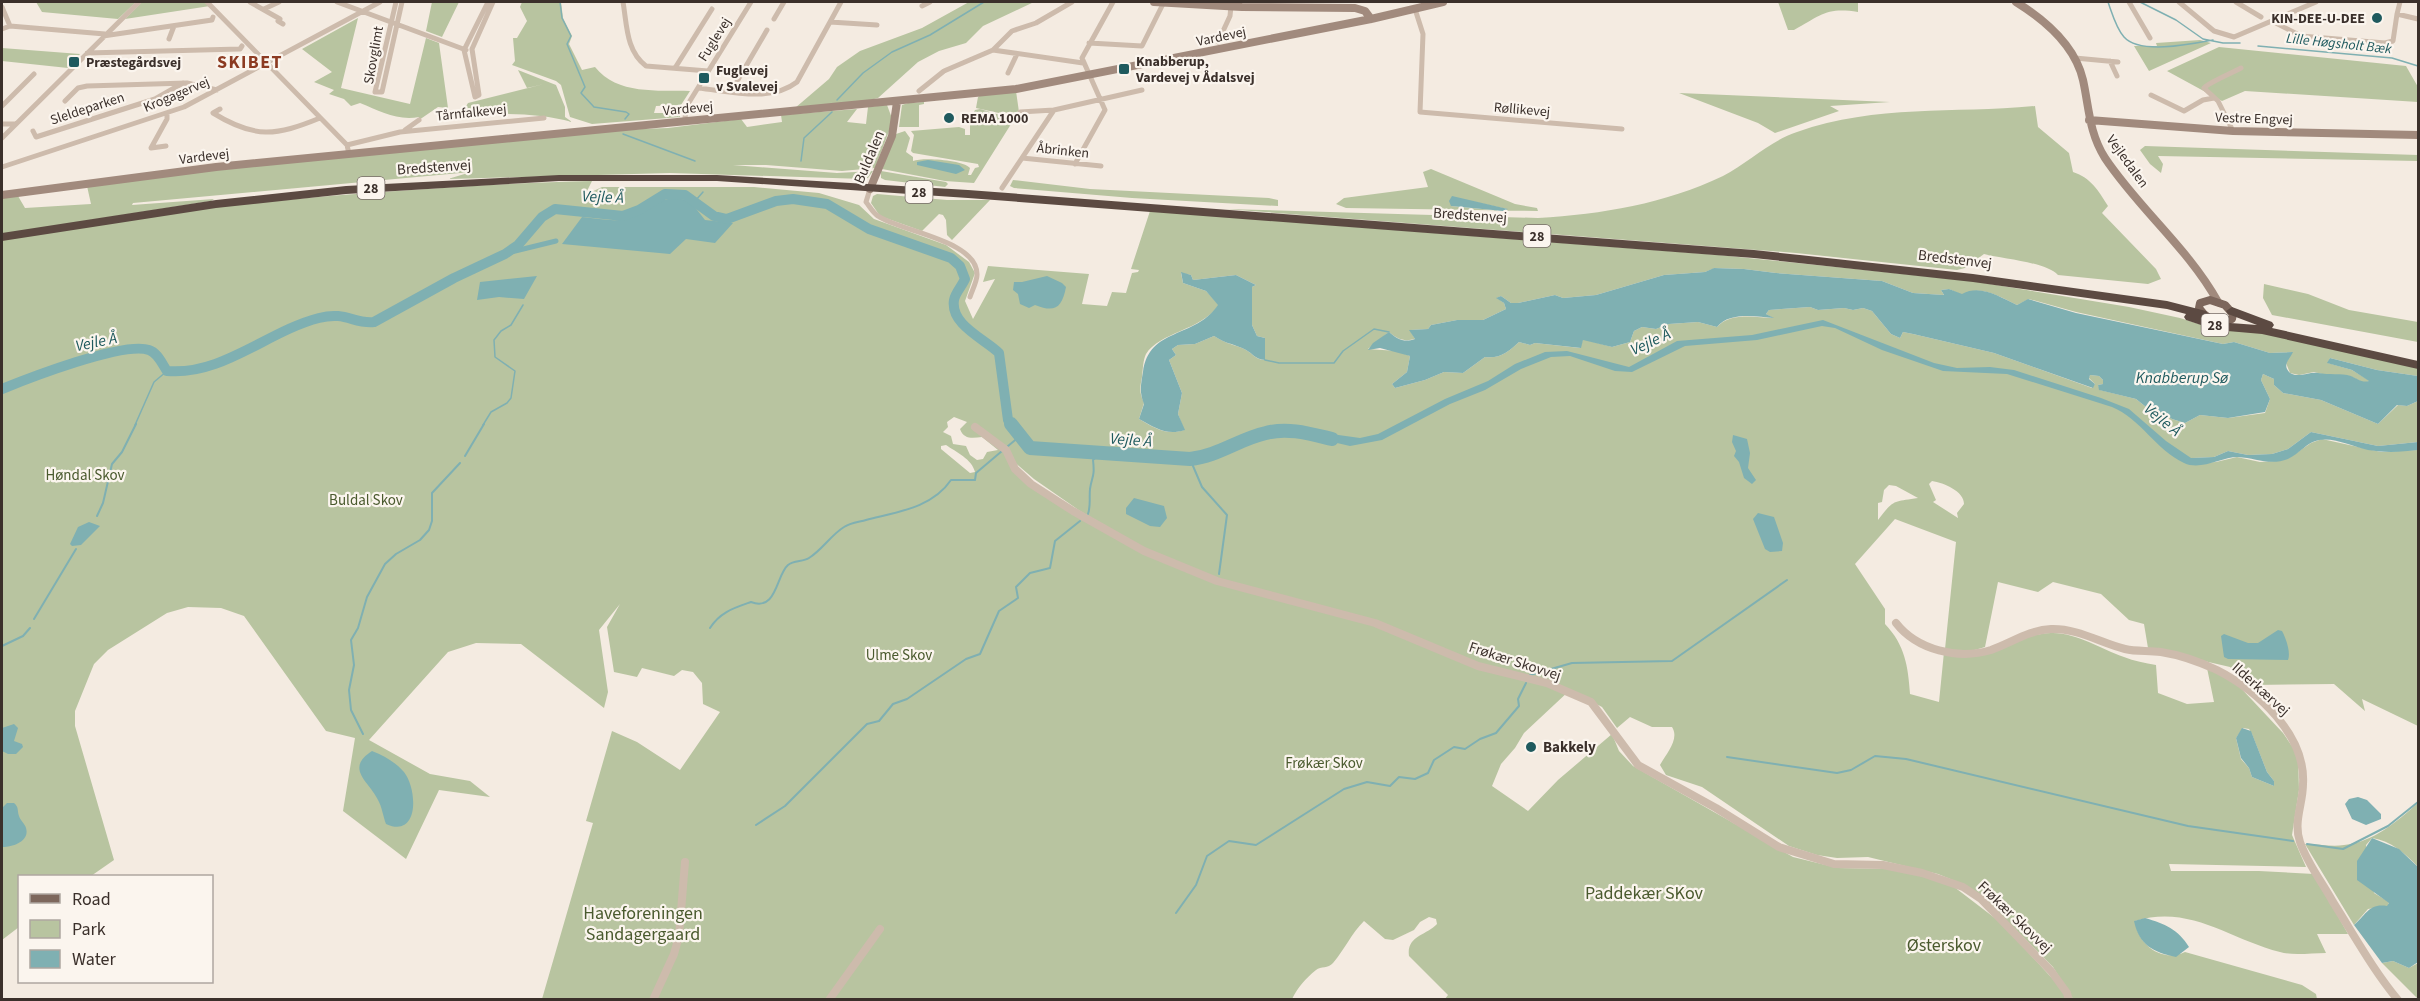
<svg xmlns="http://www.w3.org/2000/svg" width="2420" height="1001" viewBox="0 0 2420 1001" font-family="'Source Sans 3',sans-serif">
<rect width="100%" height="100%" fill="#f4ebe1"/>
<path fill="#b8c4a0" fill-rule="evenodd" d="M36,2H136L118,19L42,12Z
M142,2H205L210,6L125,19Z
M432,2H459L442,37L426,31Z
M522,2H561L563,18L572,36L569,44L582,70L595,67C617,95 658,90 690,91L681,105L656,106L654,113H671L672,115L680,114V117L592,124L570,117L561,85L556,81L512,65L515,61L513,38H517L527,21L520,7Z
M969,2H1034L983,26L966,43L939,51L918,62L878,98L866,101L795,108L829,79L837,67L860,51L922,28Z
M1778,2H1858V12C1827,7 1821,15 1794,30H1788Z
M358,18L341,88L410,104L426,38L439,43L448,108L438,107L419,120V117C397,121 380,111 360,103L351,106L344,99L329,94L334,90L314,82L332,72L302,49Z
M2200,40L2211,43L2149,71L2134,46H2157L2156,43Z
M2219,47L2406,66L2418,87V102L2245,91L2222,101L2167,71Z
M2,48L80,54L68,68L2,61Z
M518,70L556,85L565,107V117L572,122C539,113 503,113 469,115L465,108L468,103L544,84L527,88Z
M1016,91L1019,112L999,113L976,108L978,97L981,95Z
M1679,93L1890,102L1830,106L1839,111L1775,133L1758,123Z
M924,102V104L919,105V127H899L902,105L908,103Z
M887,105L893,121L875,168L842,171L766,165H733L837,173L873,171L868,178L864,179L670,173L448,179L471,172L133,203L132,205L214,199L211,201L2,234V198L18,196L25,208L91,204L87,186L215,169L617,130L668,128L741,119L747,127L782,122L781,115L857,109L847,122L866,124L868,107Z
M2035,106L2038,127L2069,153L2073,172C2091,178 2098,190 2108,206L2102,213L2156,269L2161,279L2148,284L2058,275C2046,262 2003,259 1984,254L1965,268L1957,270L1796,253L1225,209L1538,218C1603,214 1664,204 1723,176C1748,163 1770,141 1797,132C1878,104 1953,114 2035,106Z
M980,109L1000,115L1018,113L974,183L945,181L882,169L896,134L905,131L910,138L906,152L913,157V161C923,157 963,160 970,168L968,175H971L975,168L979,167L978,164L913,153L911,151L914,135L911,131L959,127L965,129V135H970V119L975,110Z
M2145,146L2418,155V161L2158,156L2163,164L2161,173L2150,164L2140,150Z
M1431,169L1515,204L1537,208L1538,211L1346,208L1336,204L1344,198L1428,187L1423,172ZM1452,197L1507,209L1503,211L1451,206Z
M881,171L946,182L948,184L945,187L885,180L881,178Z
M1013,180L1090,189L1269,198L1278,200V206L1132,198L1014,188L1010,186Z
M592,181L585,195L602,187H754L819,193L859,205L874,219L946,245L969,262L975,273L965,301L973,319L995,279L983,282L988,266L1089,274L1082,304L1107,306L1112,292L1126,293L1132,273L1138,272L1139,270L1131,269L1150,211L1719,255L1972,281L2129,307L2180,318L2215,329L2271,334L2418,368V376L2377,370L2330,358L2328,363L2352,370L2370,381L2364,383L2350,376L2326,375L2314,372L2299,375L2290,373L2286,363L2292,352L2270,353L2234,342L2223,344L2076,312L2029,299L2017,305C2000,297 1981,284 1962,295L1949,289L1941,290L1944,295L1913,293L1882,281L1776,273L1744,269L1715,268L1705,272L1664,275L1596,295L1563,298L1555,295L1518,303H1511L1501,296L1497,298L1504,303L1506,309L1483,320H1457L1431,325L1428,329L1410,330L1415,339C1404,342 1397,339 1389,332L1368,349L1397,351L1410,356L1407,372L1392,384L1395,388L1425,380L1444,372L1463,373L1485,357C1500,359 1508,352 1519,342L1530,345L1535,343L1580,348L1583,339L1612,347L1630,342L1634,331L1642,327L1656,329L1669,324L1698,322L1717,327C1730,312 1755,317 1773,318L1766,314L1769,310L1810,307L1818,310L1844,308L1853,310L1863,308L1872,311L1891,334L1900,338L1903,332L1913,334L1994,353L2092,388L2095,384L2089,378L2090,375L2099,376L2103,380V384L2098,385L2100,390L2136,399L2146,407L2166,414L2172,419L2185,423L2200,415L2228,418L2265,413L2270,399L2261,380L2263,374L2274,379V385L2283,393L2321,400L2378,424L2398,405L2407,406L2418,401V442L2378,446L2311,432L2288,449L2272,454L2248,455L2228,451L2214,457L2192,458L2188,464L2216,462L2237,457L2260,462L2275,461L2289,458L2311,443L2322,439L2381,452L2418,450V726L2362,699L2365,711L2334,684L2253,685L2230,667L2148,648L2144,624L2129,620L2101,594L2053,582L2038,592L1998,582L1985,647L1968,652L1945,649L1956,542L1895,519L1855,564L1885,609V624C1905,645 1908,666 1910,694L1939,702L1944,652C1987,666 2012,634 2051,633C2075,632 2101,649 2124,657C2134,661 2145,663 2156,665L2158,693L2187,704L2214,702L2207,668L2238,685L2283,733L2298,755L2299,790L2292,835L2306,867L2169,864L2171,871H2259L2314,874L2348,934H2317L2326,953C2311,953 2293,956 2280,952C2229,939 2190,904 2135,921C2138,945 2162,963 2185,952L2302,985L2316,994L2317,999H2073L2053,967L1986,900L1960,883L1938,874L1868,857L1837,858L1817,855L1789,846L1702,787L1666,775L1660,765C1666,754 1680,739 1672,727H1652L1630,717L1617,728L1602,707L1570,690L1524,733L1515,748L1501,764L1492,786L1528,811L1558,780L1612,734L1619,751L1633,766L1793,857L1838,868L1891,869L1949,883L2000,922L2061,988L2066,999H1445L1448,995L1409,956C1406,936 1427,935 1437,924L1436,919L1429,917L1420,922L1414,930L1393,940L1385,939L1364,921C1351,934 1345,949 1333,963C1328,969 1321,966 1316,970C1305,979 1298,987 1292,999H542L593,823L586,821L612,731L637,742L680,770L720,712L703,704L702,683L693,672L682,670L674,676L642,668L637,677L614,672L607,627L620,604L599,630L608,692L604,708L521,644L476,643L448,652L369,740L430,774L470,781L490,797L439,790L406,859L343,811L355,738L326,731L244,616L221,608L188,607L167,613L108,650L94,664L75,711V726L114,860L91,876H20L19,927L2,940V240C137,213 273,199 411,190C471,186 532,182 592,181ZM1181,273L1191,275L1193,280L1236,275L1256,285L1252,287V325L1257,336L1265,338L1264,360C1255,360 1251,351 1242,348C1231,344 1225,343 1214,336L1195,344L1178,345L1172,349L1176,355L1169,360L1182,393L1178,414L1184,430C1166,436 1155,428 1139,419L1144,403C1139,393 1140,387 1142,377C1143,369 1143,360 1146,354C1160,332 1200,331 1219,305L1206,291L1183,283ZM954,417L967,422L960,429C964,440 973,438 982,437L998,450L987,452L983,459L977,460L970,455L966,446L953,444L951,436L943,432L948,427L947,422ZM946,445C956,452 972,459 975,472L970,473L941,449V446ZM1005,454L1034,479L1080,511L1146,549L1220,579L1282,600C1189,583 1105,534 1027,485L1012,470ZM1932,481C1944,483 1964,491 1964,504L1957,513L1958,518L1933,502L1936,500L1929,484ZM1889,485L1896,486L1918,498C1893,502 1894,499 1878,520V503L1882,502L1884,490ZM2243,728L2249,729L2252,734L2267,772L2274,781V786L2252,777L2249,768L2241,759L2236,738Z
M877,194L947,200H990L952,240L947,235L946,220L943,215L939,214L922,231L880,216L871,203L873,196Z
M2264,284L2308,294L2349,310L2418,322V342L2272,315L2263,298Z
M2418,803V867C2405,853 2391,841 2372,838L2366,845L2374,893L2389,902L2388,906L2368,909L2354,925L2305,844C2318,844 2332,847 2344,845C2374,842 2396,822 2418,803Z
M2393,961L2409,968L2418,963V999L2382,963Z"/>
<path fill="#7fb0b2" d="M928,160L959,165L965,170L956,174L917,165V162Z
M1452,196L1508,209L1503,211L1451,206L1449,201Z
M676,198L690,201L705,220L733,223L715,243L686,239L670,254L562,244L582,217C611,220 632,227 653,201Z
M1714,268L1744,269L1776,273L1882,281L1913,293L1944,295L1941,290L1949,289L1962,294C1981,284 1999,297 2017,305L2028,299L2076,313L2223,344L2234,342L2270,353L2293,352C2291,357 2284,363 2287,369C2293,381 2309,371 2318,373C2329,375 2341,373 2351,376C2358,379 2362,383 2369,381L2352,370L2327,363L2330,358L2377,370L2418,376V401L2407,406L2397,405L2378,424L2321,400L2283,393L2274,385V379L2263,374L2261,380L2270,399L2265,412L2228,418L2200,415L2185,423L2172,419L2165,414L2146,407L2136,399L2099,390L2098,385L2103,384V380L2099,376L2090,375L2089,379L2095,384L2093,388L1994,353L1913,334L1903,332L1900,338L1891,334L1872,311L1863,308L1853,310L1844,308L1818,310L1810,307L1769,310L1766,314L1774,318C1757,317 1730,311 1717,327L1698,322L1669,324L1656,329L1642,327L1634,331L1630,342L1612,347L1583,340L1581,348L1535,343L1530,345L1519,342C1508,352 1500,359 1485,357L1463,373L1444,372L1425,380L1395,388L1392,384L1407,372L1410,356L1380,348L1368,350L1373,343L1389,332C1397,339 1404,343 1415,339L1409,330L1428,329L1431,325L1457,320H1483L1506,309L1504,303L1496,298L1501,296L1511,303H1518L1555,295L1563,298L1596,295L1664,275L1705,272Z
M1181,272L1191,275L1193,280L1236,275L1256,285L1252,287V325L1257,336L1265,338V360C1255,360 1251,351 1242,348C1231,343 1226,344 1214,336L1195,344L1178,345L1172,349L1176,355L1169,360L1182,393L1178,414L1185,430C1166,436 1156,428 1139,419L1144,404C1139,392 1141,384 1143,372C1149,327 1195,339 1218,305L1206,291L1183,283Z
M537,276L524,299L499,297L477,300L480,282Z
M1047,276L1062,283L1066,287C1062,308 1055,313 1035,305L1029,308L1020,304L1018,294L1013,290L1014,282H1022Z
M1823,320L1934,363L1957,368L1990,367L2014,370L2101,398L2129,409L2166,441L2191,458L2214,457L2228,451L2248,455L2272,454L2288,449L2311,432L2378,446L2418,442V450C2401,452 2386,453 2368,450C2354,447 2334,437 2319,440C2307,442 2299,454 2288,459C2270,466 2256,458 2238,457C2221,457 2201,471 2184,463C2156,450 2141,419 2112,407L2007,374L1943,371L1882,350L1835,328L1822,326L1757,340L1685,346L1632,372L1615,371L1570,356L1551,357L1521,369L1485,390L1450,404L1382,440L1350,446L1324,440L1318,436L1324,433L1360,438L1378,434L1445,399L1488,381L1515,364L1545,352L1567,351L1629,367L1677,341L1752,335Z
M1733,435L1747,439L1750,453L1748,468L1756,480L1752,484L1744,478L1739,462L1734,456L1736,451L1732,442Z
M1134,498L1164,506L1167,518L1160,527L1150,526L1126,514V508Z
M1758,513L1774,517L1783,543L1782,551L1770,552L1765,549L1753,519Z
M89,522L100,526L81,545L72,546L70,544L78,527Z
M2278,630L2282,631C2286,638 2291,653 2288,660L2228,659L2224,657L2221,636L2224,634L2248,643H2258Z
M14,724L18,728L14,741L22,744L23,747L16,754H8L2,751V728Z
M2242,728L2251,731L2267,772L2274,781V786L2252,777L2249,768L2241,758L2236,738Z
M372,751C385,756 395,762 404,772C418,790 419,839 386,824C383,816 382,807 378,800C370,782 344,769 372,751Z
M2358,797L2367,800L2381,814V819L2366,825L2352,819L2345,804L2349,799Z
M7,803H14C19,807 17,810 19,816C20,820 25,824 26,828C30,841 13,847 3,847L2,808Z
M2372,838L2399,849L2418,867V962L2409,968L2393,961L2382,963L2354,925C2366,915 2369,903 2387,906L2389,903L2357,880V861Z
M2145,918C2165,924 2178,929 2189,947L2176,957C2153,952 2139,945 2134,921Z"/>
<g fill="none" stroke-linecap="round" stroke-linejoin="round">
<path stroke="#7fb0b2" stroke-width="1.5" d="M560,2L562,18L571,36L567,44L585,87L581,93L594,107L626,112L629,114L625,119
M2108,2C2112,13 2116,28 2124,37C2140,55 2192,44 2213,40
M2140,2L2176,20L2203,39L2223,43H2240
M2258,46L2392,58L2418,66
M837,100L863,73L892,52L930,35L984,2
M623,134L695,161
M801,161L804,138L832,112
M696,200L703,192
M1265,360L1279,363H1334L1343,351L1374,329L1389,332
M135,425L154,382L167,371
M483,425L491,412L507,403L511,398L515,371L495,357L494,340L501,331L511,325L523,305"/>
<path stroke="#7fb0b2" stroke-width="2" d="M1008,446L1019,437
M465,456L484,424
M1190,459L1202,487L1227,515L1219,574
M1088,514C1091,505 1089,499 1090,489C1092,476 1095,477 1093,460L1101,453
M97,516L103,503L112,464L122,452L136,424
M34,619L76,549
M710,628C720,612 734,608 751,602C777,612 776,575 788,565C794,560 803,562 809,558C822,550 831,535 844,527C850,523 859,522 866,520C897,512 932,508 951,480H975L976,473L1002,451
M2,646L23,636L30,628
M1530,675L1572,663L1672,661L1787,580
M363,734L351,710L349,690L354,665L351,640L358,628L367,597L385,564L396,554L420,540L429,530L432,521V493L460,463
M1727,757L1837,773L1851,770L1875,756L1906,759L2188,826L2293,841
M756,825L785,806L867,724L879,721L893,704L907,699L966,659L980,654L999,611L1018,598L1016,587L1030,573L1050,568L1055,541L1080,521
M2307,844L2343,849L2388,826L2418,802
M1176,913L1196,885L1207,856L1229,841L1256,845L1344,789L1367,782L1390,786L1399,777L1415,779L1428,773L1434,760L1454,747L1465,749L1480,739L1496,733L1519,706L1518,699L1526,683"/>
<path stroke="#7fb0b2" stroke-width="5" d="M511,252L556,241"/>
<path stroke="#7fb0b2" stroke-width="10" d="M2,389C29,378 124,341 149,350C158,353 162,364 167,371C222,376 268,331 319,318C346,311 353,324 374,322L454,278L505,254L518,245L542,217L555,209L623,216L639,210L665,194L685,195L714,216L727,219L776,201L793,199L827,204L869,229L951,258L960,266L965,279C962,286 955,293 954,300C950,325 985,339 999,353L1008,420L1012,425"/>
<path stroke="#7fb0b2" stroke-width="14" d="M1011,424L1030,448L1190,459C1218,456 1239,439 1266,433C1288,427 1311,434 1332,439"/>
<path stroke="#cdbbac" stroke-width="5" d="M207,2L347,145L349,154
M250,2L280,19L278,21L283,24
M337,2L466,50
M396,2L375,92H382L402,2
M488,2L464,50L475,97L479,95L472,49L493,2
M623,2C627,25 626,51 646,66L708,71
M2129,2L2150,38
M2179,2L2214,31L2234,37L2316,2
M2236,2L2261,17
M922,6L930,2
M2,7L10,26
M264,9L279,2
M1415,9L1423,34L1420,112L1622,129
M2397,14L2400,2
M774,19L784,2
M2272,21L2301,36L2385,43L2393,41L2397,14L2418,19
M830,22L877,25
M2,29L10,26L105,34
M103,36L212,20L213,17
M169,39L174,26
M1218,42L1230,16L1231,6
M1089,43L1142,46L1164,2
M993,50L1083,63
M87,53L240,49L242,46
M2075,58L2118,62
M2110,61L2117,76
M675,68L712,9
M1008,73L1017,54
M698,88C729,91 770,103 797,82L841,2
M732,90L767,30
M919,91L944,71L993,50L1012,31L1036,23L1072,2
M2151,95L2184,111L2203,100L2214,98
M65,101L78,88L87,86L187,83L217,90
M2,106L34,74
M220,109L213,113C255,139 276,136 320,118
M1020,112L1054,110
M684,122L688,104L751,2
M2,124H15
M405,130L419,120
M33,131L36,137L155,99L183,83
M2233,131L2218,101L2204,88C2208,83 2232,73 2241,68
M2,138L139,2
M347,145L400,132L544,118
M166,146L151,148L167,119V113
M1022,158L1101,166
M1075,164L1105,110L1082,58L1113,2
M2,167L184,107L380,2
M1002,188L1054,110L1142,90
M870,189L866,202C870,207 873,213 878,216C901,232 978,240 977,275C977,281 972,291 970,297"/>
<path stroke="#cdbbac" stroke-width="8" d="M975,427L1006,450L1015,469L1031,484L1073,511L1144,551L1217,581L1375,623L1478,666L1547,683L1591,702L1638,765L1716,808L1779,847L1834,864L1883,865L1922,873L1963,887L1981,899L2051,971L2067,993L2069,1000
M1896,623C1917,650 1958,660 1991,650C2011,643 2029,630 2051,629C2077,628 2101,643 2125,649C2137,652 2149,650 2161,652C2180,655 2200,662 2217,670C2258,691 2306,735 2303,784C2303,804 2293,822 2300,842C2307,863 2322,882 2333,902C2354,935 2373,970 2398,1000
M653,1000L674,954L679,936L685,862
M829,1000L880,929"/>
<path stroke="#a18a7d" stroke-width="8" d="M1154,2L1242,7L1355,8L1365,11L1371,19
M2016,2C2045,20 2075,45 2083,80C2089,107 2089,133 2105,158C2139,209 2188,248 2218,302
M2089,120L2233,131L2418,135
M870,189L892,136L897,102
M2,195L216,167L1016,89L1371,19L1443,2"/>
<path stroke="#7d675c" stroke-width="8" d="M2210,300L2225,305L2233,314L2232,319C2218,324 2207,320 2199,308L2200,303Z"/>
<path fill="#5c4a42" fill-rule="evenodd" d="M559,175H717L968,190L1754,250L1973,274L2167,301L2206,311L2208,314L2204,318L2217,322L2257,325L2228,314L2226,311L2232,307L2272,322L2274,325L2272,328L2418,361V369L2262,334L2216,330L2186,320L2184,317L2186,314L2167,309L1973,282L1754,258L968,198L717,181H559L346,194L216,208L2,241V233L216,200L346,186Z"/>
</g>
<g fill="#1f5a5e" stroke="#fbf5ee" stroke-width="2">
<circle cx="2377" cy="18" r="6"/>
<rect x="68" y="56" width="12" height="12" rx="3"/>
<rect x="1118" y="63" width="12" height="12" rx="3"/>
<rect x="698" y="72" width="12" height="12" rx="3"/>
<circle cx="949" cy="118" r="6"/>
<circle cx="1531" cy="747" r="6"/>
</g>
<g text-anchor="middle" stroke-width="4.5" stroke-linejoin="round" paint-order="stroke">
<g font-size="14" font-weight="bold" fill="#3b302b" stroke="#fbf5ee" text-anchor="start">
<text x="2365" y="23" text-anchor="end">KIN-DEE-U-DEE</text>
<text x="1136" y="66">Knabberup,<tspan x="1136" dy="16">Vardevej v Ådalsvej</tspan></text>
<text x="86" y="67">Præstegårdsvej</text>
<text x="716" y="75">Fuglevej<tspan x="716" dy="16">v Svalevej</tspan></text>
<text x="961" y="123">REMA 1000</text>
</g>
<g font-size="14" fill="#3b302b" stroke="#fbf5ee">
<text transform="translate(1221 36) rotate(-12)" y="5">Vardevej</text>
<text transform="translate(714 39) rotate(-58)" y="5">Fuglevej</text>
<text transform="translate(373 55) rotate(-80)" y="5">Skovglimt</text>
<text transform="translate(176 94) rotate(-23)" y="5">Krogagervej</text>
<text transform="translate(87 108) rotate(-18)" y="5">Sleldeparken</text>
<text transform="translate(688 108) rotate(-5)" y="5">Vardevej</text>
<text transform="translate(1522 109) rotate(5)" y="5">Røllikevej</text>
<text transform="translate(471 112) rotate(-6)" y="5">Tårnfalkevej</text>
<text transform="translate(2254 118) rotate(2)" y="5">Vestre Engvej</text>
<text transform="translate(1063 150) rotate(6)" y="5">Åbrinken</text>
<text transform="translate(204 156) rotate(-7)" y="5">Vardevej</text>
<text transform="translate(2128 161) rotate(54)" y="5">Vejledalen</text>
</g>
<g font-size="14" font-style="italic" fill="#1f5a5e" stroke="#fbf5ee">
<text transform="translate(2339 43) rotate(6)" y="5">Lille Høgsholt Bæk</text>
</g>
<g fill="#fbf5ee" stroke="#756b66" stroke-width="1.5">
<rect x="357.5" y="177" width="27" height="22" rx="4.5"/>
<rect x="905.5" y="181" width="27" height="22" rx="4.5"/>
<rect x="1523.5" y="225" width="27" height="22" rx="4.5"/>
<rect x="2201.5" y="314" width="27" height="22" rx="4.5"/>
</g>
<g font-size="14" font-weight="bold" fill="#3b302b">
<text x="371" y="193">28</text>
<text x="919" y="197">28</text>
<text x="1537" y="241">28</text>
<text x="2215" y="330">28</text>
</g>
<g font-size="15" fill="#3b302b" stroke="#fbf5ee">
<text transform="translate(869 157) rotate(-67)" y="5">Buldalen</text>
<text transform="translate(434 167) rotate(-4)" y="5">Bredstenvej</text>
<text transform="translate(1470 215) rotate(4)" y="5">Bredstenvej</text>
<text transform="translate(1955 259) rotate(7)" y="5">Bredstenvej</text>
<text transform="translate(1515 661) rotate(18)" y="5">Frøkær Skovvej</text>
<text transform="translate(2261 689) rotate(42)" y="5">Ilderkærvej</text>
<text transform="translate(2015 917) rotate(44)" y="5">Frøkær Skovvej</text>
</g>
<g font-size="15" fill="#4a5a2e" stroke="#fbf5ee">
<text x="85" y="480">Høndal Skov</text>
<text x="366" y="505">Buldal Skov</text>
<text x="899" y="660">Ulme Skov</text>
<text x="1324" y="768">Frøkær Skov</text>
</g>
<g font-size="15" font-weight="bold" fill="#3b302b" stroke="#fbf5ee" text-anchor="start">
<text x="1543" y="752">Bakkely</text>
</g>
<g font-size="16" font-style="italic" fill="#1f5a5e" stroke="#fbf5ee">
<text transform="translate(603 196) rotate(2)" y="6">Vejle Å</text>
<text transform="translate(96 341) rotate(-12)" y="6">Vejle Å</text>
<text transform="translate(1650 341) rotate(-25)" y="6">Vejle Å</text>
<text x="2182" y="383">Knabberup Sø</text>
<text transform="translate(2163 419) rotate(39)" y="6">Vejle Å</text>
<text transform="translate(1131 439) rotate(4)" y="6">Vejle Å</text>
</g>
<g font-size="18" font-weight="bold" letter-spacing="1.5" fill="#8c3b22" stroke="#fbf5ee">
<text x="250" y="68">SKIBET</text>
</g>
<g font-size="18" fill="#4a5a2e" stroke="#fbf5ee">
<text x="1644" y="899">Paddekær SKov</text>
<text x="643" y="919">Haveforeningen<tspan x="643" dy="21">Sandagergaard</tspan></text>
<text x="1944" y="951">Østerskov</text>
</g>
</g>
<rect width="2420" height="1001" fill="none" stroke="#3b302b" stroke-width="6"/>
<rect x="18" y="875" width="195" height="108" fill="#fbf5ee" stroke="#aea6a0" stroke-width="1.5"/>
<rect x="30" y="894" width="30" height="9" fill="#7d675c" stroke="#aea6a0" stroke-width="1.5"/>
<text x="72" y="905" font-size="18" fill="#3b302b">Road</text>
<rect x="30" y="920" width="30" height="18" fill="#b8c4a0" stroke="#aea6a0" stroke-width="1.5"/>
<text x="72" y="935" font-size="18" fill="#3b302b">Park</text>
<rect x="30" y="950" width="30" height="18" fill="#7fb0b2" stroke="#aea6a0" stroke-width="1.5"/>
<text x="72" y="965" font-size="18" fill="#3b302b">Water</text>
</svg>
